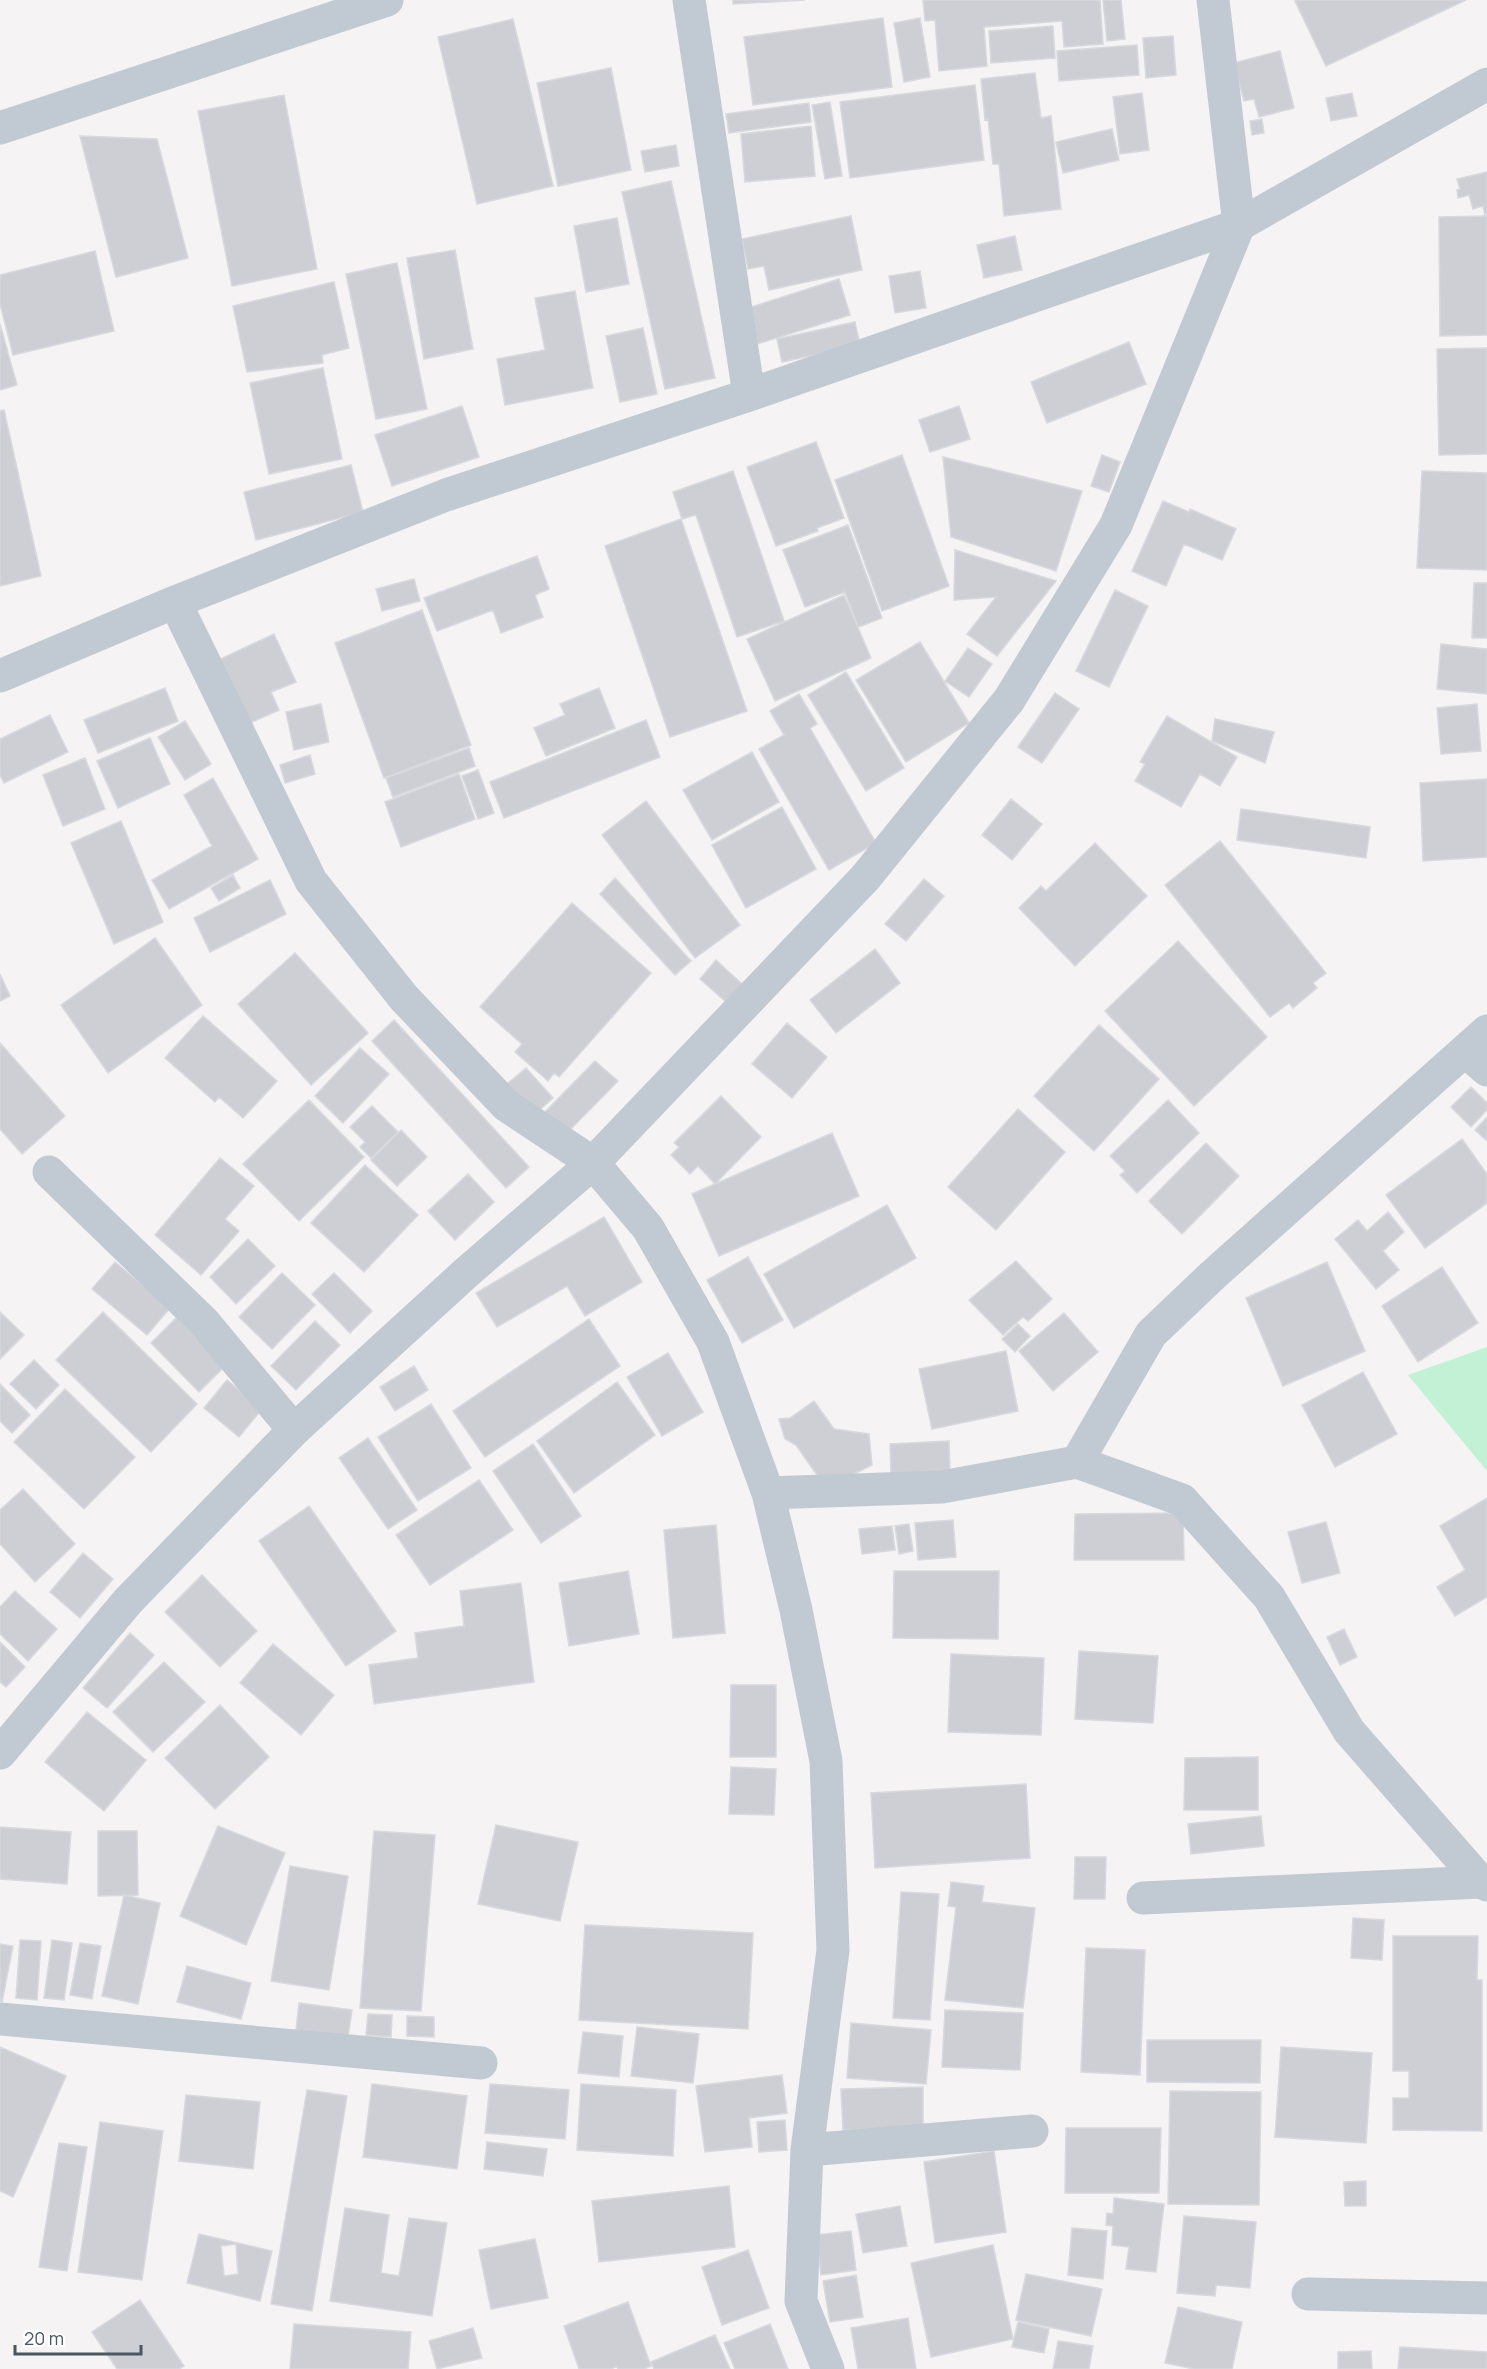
<svg xmlns="http://www.w3.org/2000/svg" width="1487" height="2369" viewBox="0 0 1487 2369" font-family="Manrope,sans-serif">
<rect width="100%" height="100%" fill="#f5f3f3"/>
<path fill="#c3f1d5" d="M1487,1347V1471L1408,1375Z"/>
<path fill="#cdcfd5" stroke="#d7d9de" stroke-width="1.5" fill-rule="evenodd" d="M733,0H805L733,4Z
M923,0H1100L1103,44L1064,47L1062,21L984,27L987,66L939,71L935,20L925,21Z
M1103,0H1121L1125,39L1107,41Z
M1297,0H1466L1326,66L1295,1Z
M883,18L892,87L753,105L744,37Z
M920,18L930,77L904,82L894,23Z
M513,19L553,186L477,204L438,37Z
M1053,26L1055,58L991,63L989,31Z
M1173,36L1176,75L1146,78L1143,38Z
M1137,45L1139,75L1059,81L1057,51Z
M1280,51L1294,108L1259,117L1254,99L1244,101L1234,63Z
M611,68L631,170L558,186L537,83Z
M1035,73L1041,118L1051,116L1061,209L1004,216L999,164H993L988,119L985,120L981,79Z
M975,85L984,160L850,178L840,102Z
M1142,93L1149,150L1120,154L1113,97Z
M1352,93L1357,116L1331,121L1326,98Z
M284,95L317,269L232,286L198,111Z
M830,102L842,176L825,179L812,105Z
M809,103L811,122L729,133L726,114Z
M1262,119L1264,133L1252,135L1250,121Z
M811,126L815,176L745,182L741,134Z
M1112,129L1119,160L1063,173L1056,142Z
M80,136L157,139L188,258L116,277Z
M676,145L679,166L645,172L641,151Z
M1487,172V214L1485,215L1483,206L1473,209L1469,195L1458,198L1457,190L1460,189L1457,179Z
M671,181L715,378L665,389L622,192Z
M851,216L862,270L769,290L764,266L748,269L742,239Z
M1487,216V335L1440,336L1439,217Z
M617,218L629,284L586,292L574,226Z
M1015,236L1022,270L984,278L977,245Z
M455,250L473,349L424,359L407,258Z
M95,251L114,331L13,355L0,304V275Z
M397,263L427,409L376,419L346,274Z
M920,271L926,308L895,313L889,276Z
M839,279L850,315L757,344L745,309Z
M334,282L349,348L322,355L323,363L247,372L233,306Z
M575,291L593,388L505,405L497,359L545,350L535,298Z
M855,322L860,345L782,362L777,339Z
M0,324L17,385L0,390Z
M643,328L657,394L620,402L606,336Z
M1129,342L1146,384L1047,423L1031,382Z
M1487,348V454L1439,455L1437,349Z
M323,368L342,459L269,474L250,383Z
M462,406L479,457L392,486L375,435Z
M959,406L970,439L930,452L919,420Z
M4,410L41,576L0,586V411Z
M816,442L844,518L817,528L818,531L776,546L747,467Z
M902,455L949,586L882,611L835,480Z
M1102,455L1120,462L1109,492L1091,486Z
M943,457L1082,491L1056,571L951,537Z
M351,465L363,512L256,540L244,492Z
M733,471L784,621L737,637L696,515L682,519L673,492Z
M1422,471L1487,473V570L1417,568Z
M1163,501L1189,512L1190,509L1236,529L1222,560L1184,544L1166,586L1132,571Z
M681,519L747,711L670,737L605,546Z
M848,525L882,618L858,627L845,592L805,607L783,550Z
M955,550L1056,581L997,656L967,634L996,597L954,600Z
M537,556L549,589L535,595L543,617L501,633L493,610L437,631L424,598Z
M414,579L420,601L382,611L376,589Z
M1474,583H1487V638H1472Z
M1115,590L1148,606L1109,687L1076,671Z
M844,595L871,658L775,701L747,639Z
M422,610L471,745L384,778L335,643Z
M274,634L296,682L271,692L279,710L241,727L212,663Z
M920,642L969,723L906,762L856,680Z
M1441,644L1487,649V694L1437,689Z
M968,648L992,664L969,697L945,681Z
M846,672L904,768L866,791L808,695Z
M165,688L178,721L98,753L84,720Z
M599,688L615,728L546,756L534,728L565,715L560,704Z
M1055,693L1079,709L1042,763L1018,747Z
M799,694L817,724L810,728L876,843L829,870L759,749L784,735L770,711Z
M321,704L329,742L294,750L286,712Z
M1477,704L1481,751L1441,754L1437,708Z
M50,715L68,752L4,783L0,775V739Z
M1167,716L1237,757L1220,786L1200,774L1181,807L1135,781L1145,764L1140,762Z
M1215,719L1274,732L1265,763L1212,741Z
M646,720L660,757L504,818L490,782Z
M185,721L211,764L185,780L158,737Z
M150,738L170,784L118,808L97,761Z
M469,748L475,766L393,797L386,778Z
M752,752L779,802L712,840L683,790Z
M310,755L315,774L285,783L280,765Z
M85,758L105,809L63,826L43,775Z
M478,770L494,813L478,819L462,776Z
M459,774L475,819L401,847L385,802Z
M213,778L258,859L169,909L152,880L212,846L184,795Z
M1487,779V857L1423,861L1420,783Z
M1011,799L1042,824L1012,860L982,835Z
M646,801L740,925L695,958L602,835Z
M782,807L816,869L746,908L712,845Z
M1241,809L1370,827L1366,858L1237,840Z
M121,821L163,922L114,944L71,843Z
M1220,841L1326,973L1313,983L1317,988L1293,1008L1289,1003L1270,1017L1165,885Z
M1095,843L1147,896L1075,966L1019,908L1041,886L1046,891Z
M233,875L240,888L219,901L211,888Z
M615,878L691,961L675,975L600,894Z
M924,879L944,896L906,941L885,924Z
M270,880L286,914L210,952L194,918Z
M572,903L651,973L559,1077L554,1073L548,1081L515,1052L522,1044L480,1007Z
M155,938L202,1005L108,1073L61,1005Z
M1178,941L1267,1037L1194,1106L1105,1011Z
M875,949L900,983L836,1033L810,1000Z
M295,953L368,1033L311,1085L238,1004Z
M716,960L742,984L726,1002L700,979Z
M0,974L10,996L0,1001Z
M203,1016L277,1081L243,1118L219,1097L215,1102L165,1058Z
M394,1020L529,1167L506,1188L372,1041Z
M787,1023L827,1057L792,1098L752,1064Z
M1099,1025L1159,1079L1094,1151L1034,1096Z
M0,1043L65,1116L22,1154L0,1129Z
M360,1048L389,1074L343,1123L315,1096Z
M595,1061L618,1081L565,1135L543,1114Z
M526,1068L553,1098L534,1115L507,1084Z
M1471,1087L1487,1103V1110L1471,1127L1451,1107Z
M721,1096L761,1137L715,1184L698,1166L690,1174L671,1155L679,1147L674,1143Z
M309,1100L364,1157L299,1221L243,1164Z
M1168,1100L1199,1133L1137,1193L1120,1175L1125,1171L1110,1156Z
M372,1106L398,1132L371,1158L360,1147L365,1142L350,1127Z
M1018,1109L1065,1152L996,1230L948,1187Z
M1487,1117V1141L1475,1130Z
M401,1130L427,1157L397,1186L371,1160Z
M832,1133L859,1196L719,1256L692,1194Z
M1462,1139L1487,1174V1203L1425,1248L1386,1195Z
M1206,1143L1239,1176L1182,1234L1149,1201Z
M220,1158L254,1186L225,1219L239,1231L201,1275L155,1235Z
M365,1165L418,1215L364,1272L311,1223Z
M468,1174L494,1202L455,1240L428,1211Z
M887,1205L916,1258L794,1328L764,1274Z
M1388,1212L1404,1232L1383,1251L1399,1270L1376,1289L1335,1239L1358,1220L1367,1231Z
M604,1217L642,1282L585,1316L567,1286L497,1327L476,1293Z
M248,1239L275,1266L236,1304L210,1277Z
M748,1257L783,1320L742,1343L707,1280Z
M1016,1261L1052,1299L1028,1321L1023,1317L1003,1335L969,1300Z
M115,1262L170,1308L147,1335L92,1289Z
M1327,1262L1365,1351L1283,1386L1246,1298Z
M1442,1267L1478,1323L1418,1362L1382,1306Z
M282,1273L315,1305L272,1349L239,1317Z
M334,1273L372,1311L350,1333L312,1294Z
M0,1312L24,1335L0,1359Z
M103,1312L197,1404L151,1452L56,1360Z
M1064,1313L1098,1352L1053,1391L1019,1351Z
M177,1317L226,1365L199,1392L151,1343Z
M589,1319L620,1366L485,1457L453,1411Z
M315,1321L340,1345L296,1390L271,1366Z
M1018,1324L1030,1336L1015,1352L1002,1339Z
M1006,1351L1018,1411L932,1429L919,1369Z
M668,1353L703,1412L662,1436L627,1377Z
M34,1360L59,1385L36,1409L10,1384Z
M414,1366L428,1390L395,1411L380,1387Z
M1363,1372L1397,1434L1335,1467L1302,1405Z
M227,1380L262,1409L239,1437L204,1408Z
M617,1382L655,1435L574,1493L537,1441Z
M0,1384L30,1415L12,1433L0,1421Z
M65,1389L135,1457L84,1509L14,1442Z
M814,1401L834,1429L869,1434L872,1465L840,1481L817,1475L796,1445L785,1439L779,1419L790,1418Z
M431,1404L471,1468L418,1501L378,1437Z
M368,1438L417,1510L388,1529L339,1458Z
M949,1441L950,1471L891,1474L890,1444Z
M533,1444L581,1516L541,1543L493,1471Z
M479,1480L513,1530L430,1585L396,1535Z
M23,1489L75,1544L35,1582L0,1544V1510Z
M1487,1498V1597L1455,1616L1437,1587L1465,1570L1440,1526Z
M309,1506L396,1631L346,1666L259,1541Z
M1183,1513L1184,1560H1074L1075,1514Z
M953,1520L956,1557L918,1560L915,1523Z
M1326,1522L1340,1573L1302,1583L1288,1532Z
M909,1524L913,1551L899,1554L895,1526Z
M716,1525L725,1633L673,1638L664,1530Z
M892,1526L895,1550L862,1554L859,1529Z
M83,1553L113,1579L80,1618L50,1592Z
M628,1571L639,1634L569,1646L559,1583Z
M894,1571H999L998,1639L893,1638Z
M202,1575L257,1631L220,1667L165,1612Z
M521,1583L534,1682L374,1704L369,1665L418,1658L415,1633L464,1626L460,1591Z
M15,1591L57,1629L28,1661L0,1634V1607Z
M1344,1629L1357,1657L1340,1665L1327,1637Z
M130,1633L154,1655L107,1708L83,1688Z
M0,1642L25,1667L6,1687L0,1682Z
M273,1644L334,1695L301,1735L240,1683Z
M1079,1651L1158,1656L1153,1723L1075,1719Z
M951,1654L1044,1658L1041,1735L948,1732Z
M164,1662L205,1702L153,1752L113,1712Z
M731,1685H776V1757H730Z
M220,1705L269,1757L215,1809L165,1758Z
M87,1712L146,1760L104,1811L45,1762Z
M1258,1757V1810H1184L1185,1758Z
M731,1767L776,1769L774,1815L729,1814Z
M1026,1784L1030,1858L875,1868L871,1793Z
M1261,1816L1264,1846L1191,1854L1188,1824Z
M496,1825L578,1842L560,1921L478,1904Z
M218,1826L285,1853L246,1945L180,1916Z
M0,1827L71,1832L67,1884L0,1879Z
M98,1831H137L138,1895L98,1896Z
M374,1831L435,1835L421,2011L360,2008Z
M1075,1857H1106L1105,1899H1074Z
M290,1866L348,1876L329,1990L271,1981Z
M951,1882L984,1886L982,1902L1035,1908L1023,2008L945,2000L956,1907L948,1906Z
M901,1892L939,1894L930,2020L893,2018Z
M124,1895L160,1903L138,2004L102,1996Z
M1353,1918L1384,1920L1382,1960L1351,1958Z
M585,1925L753,1933L748,2029L579,2020Z
M1393,1936H1478L1477,1980H1482V2131L1393,2130V2098H1409V2071H1393Z
M20,1940L41,1941L37,2000L16,1998Z
M52,1940L72,1943L64,2000L44,1998Z
M80,1943L101,1946L92,1999L70,1995Z
M0,1944L13,1946L2,2002L0,2001Z
M1086,1948L1145,1950L1140,2075L1081,2072Z
M187,1966L251,1983L241,2019L177,2002Z
M299,2003L352,2010L348,2037L296,2030Z
M945,2010L1023,2013L1020,2070L942,2067Z
M368,2014L392,2015L391,2037L366,2035Z
M407,2016L434,2017V2037L407,2036Z
M851,2023L931,2030L926,2084L847,2078Z
M637,2027L699,2034L693,2083L631,2076Z
M583,2032L623,2036L619,2077L578,2073Z
M1147,2040H1261L1260,2083L1147,2082Z
M0,2047L66,2076L13,2197L0,2191Z
M1281,2047L1372,2053L1366,2143L1275,2137Z
M782,2075L787,2113L749,2118L752,2147L705,2152L696,2086Z
M372,2084L467,2096L457,2169L363,2157Z
M490,2084L569,2090L565,2139L485,2133Z
M581,2084L676,2090L673,2156L577,2150Z
M923,2087V2128L843,2130L841,2089Z
M307,2090L347,2096L312,2311L271,2304Z
M1170,2091L1261,2092L1259,2205L1168,2204Z
M186,2095L260,2102L253,2169L179,2161Z
M785,2120L787,2150L759,2152L757,2122Z
M100,2122L163,2131L142,2280L78,2272Z
M1066,2128H1161L1159,2193H1065Z
M487,2142L547,2149L543,2176L484,2169Z
M59,2143L87,2147L67,2271L39,2267Z
M994,2151L1006,2232L935,2243L924,2162Z
M1366,2181V2206H1345L1344,2182Z
M729,2186L735,2247L599,2262L592,2201Z
M1114,2198L1164,2204L1156,2272L1126,2269L1129,2247L1112,2245L1113,2226L1106,2225L1107,2213L1113,2214Z
M900,2206L907,2246L863,2253L856,2214Z
M345,2208L389,2215L381,2273L399,2276L409,2218L447,2223L432,2316L330,2301Z
M1184,2216L1256,2222L1250,2288L1216,2285L1215,2296L1177,2293Z
M1072,2228L1107,2231L1103,2279L1068,2275Z
M851,2231L856,2270L821,2275L816,2235Z
M199,2234L272,2251L260,2301L187,2283ZM236,2244L238,2274L224,2276L221,2246Z
M535,2239L548,2298L491,2309L479,2250Z
M993,2245L1013,2339L931,2357L911,2263Z
M748,2250L769,2308L722,2325L702,2267Z
M1026,2274L1102,2289L1091,2336L1016,2320Z
M856,2275L863,2317L830,2322L823,2281Z
M140,2300L184,2366L179,2369H117L92,2332Z
M628,2302L651,2366L644,2369H618L617,2366L611,2369H579L564,2326Z
M1178,2307L1242,2322L1232,2369H1194L1165,2363Z
M908,2318L916,2369H858L851,2328Z
M1018,2322L1049,2329L1044,2353L1012,2347Z
M294,2324L411,2332L408,2369H290Z
M770,2324L788,2369H735L724,2343Z
M473,2328L482,2358L437,2369L429,2341Z
M715,2335L730,2369H654L651,2362Z
M1058,2341L1093,2346L1089,2369H1053Z
M1400,2347L1487,2352V2369H1398Z
M1371,2351L1372,2369H1338V2352Z"/>
<g fill="none" stroke-linecap="round" stroke-linejoin="round">
<path stroke="#c1cad2" stroke-width="33" d="M689,0L749,395
M0,128L387,0
M175,602L311,881L404,998L507,1106L593,1163L648,1228L713,1342L768,1493L796,1610L826,1761L833,1950L807,2150L801,2301L828,2369
M0,676L175,602L446,495L749,395L1239,225L1487,84
M1466,1052L1487,1070
M49,1172L204,1322L294,1430
M1077,1462L1151,1334L1213,1275L1487,1031
M768,1493L942,1487L1077,1462L1182,1500L1269,1597L1349,1731L1481,1882L1487,1885
M0,1753L128,1601L294,1430L467,1272L593,1163L865,878L1009,700L1116,525L1239,225L1213,0
M1143,1898L1481,1882
M0,2019L481,2063
M807,2150L1032,2131
M1308,2294L1487,2298"/>
</g>
<path d="M15 2345v9h126v-9" fill="none" stroke="#4a5661" stroke-width="3"/>
<text x="24" y="2345" font-size="18" fill="#4a5661" stroke="#ffffff" stroke-width="4.5" paint-order="stroke">20 m</text>
</svg>
